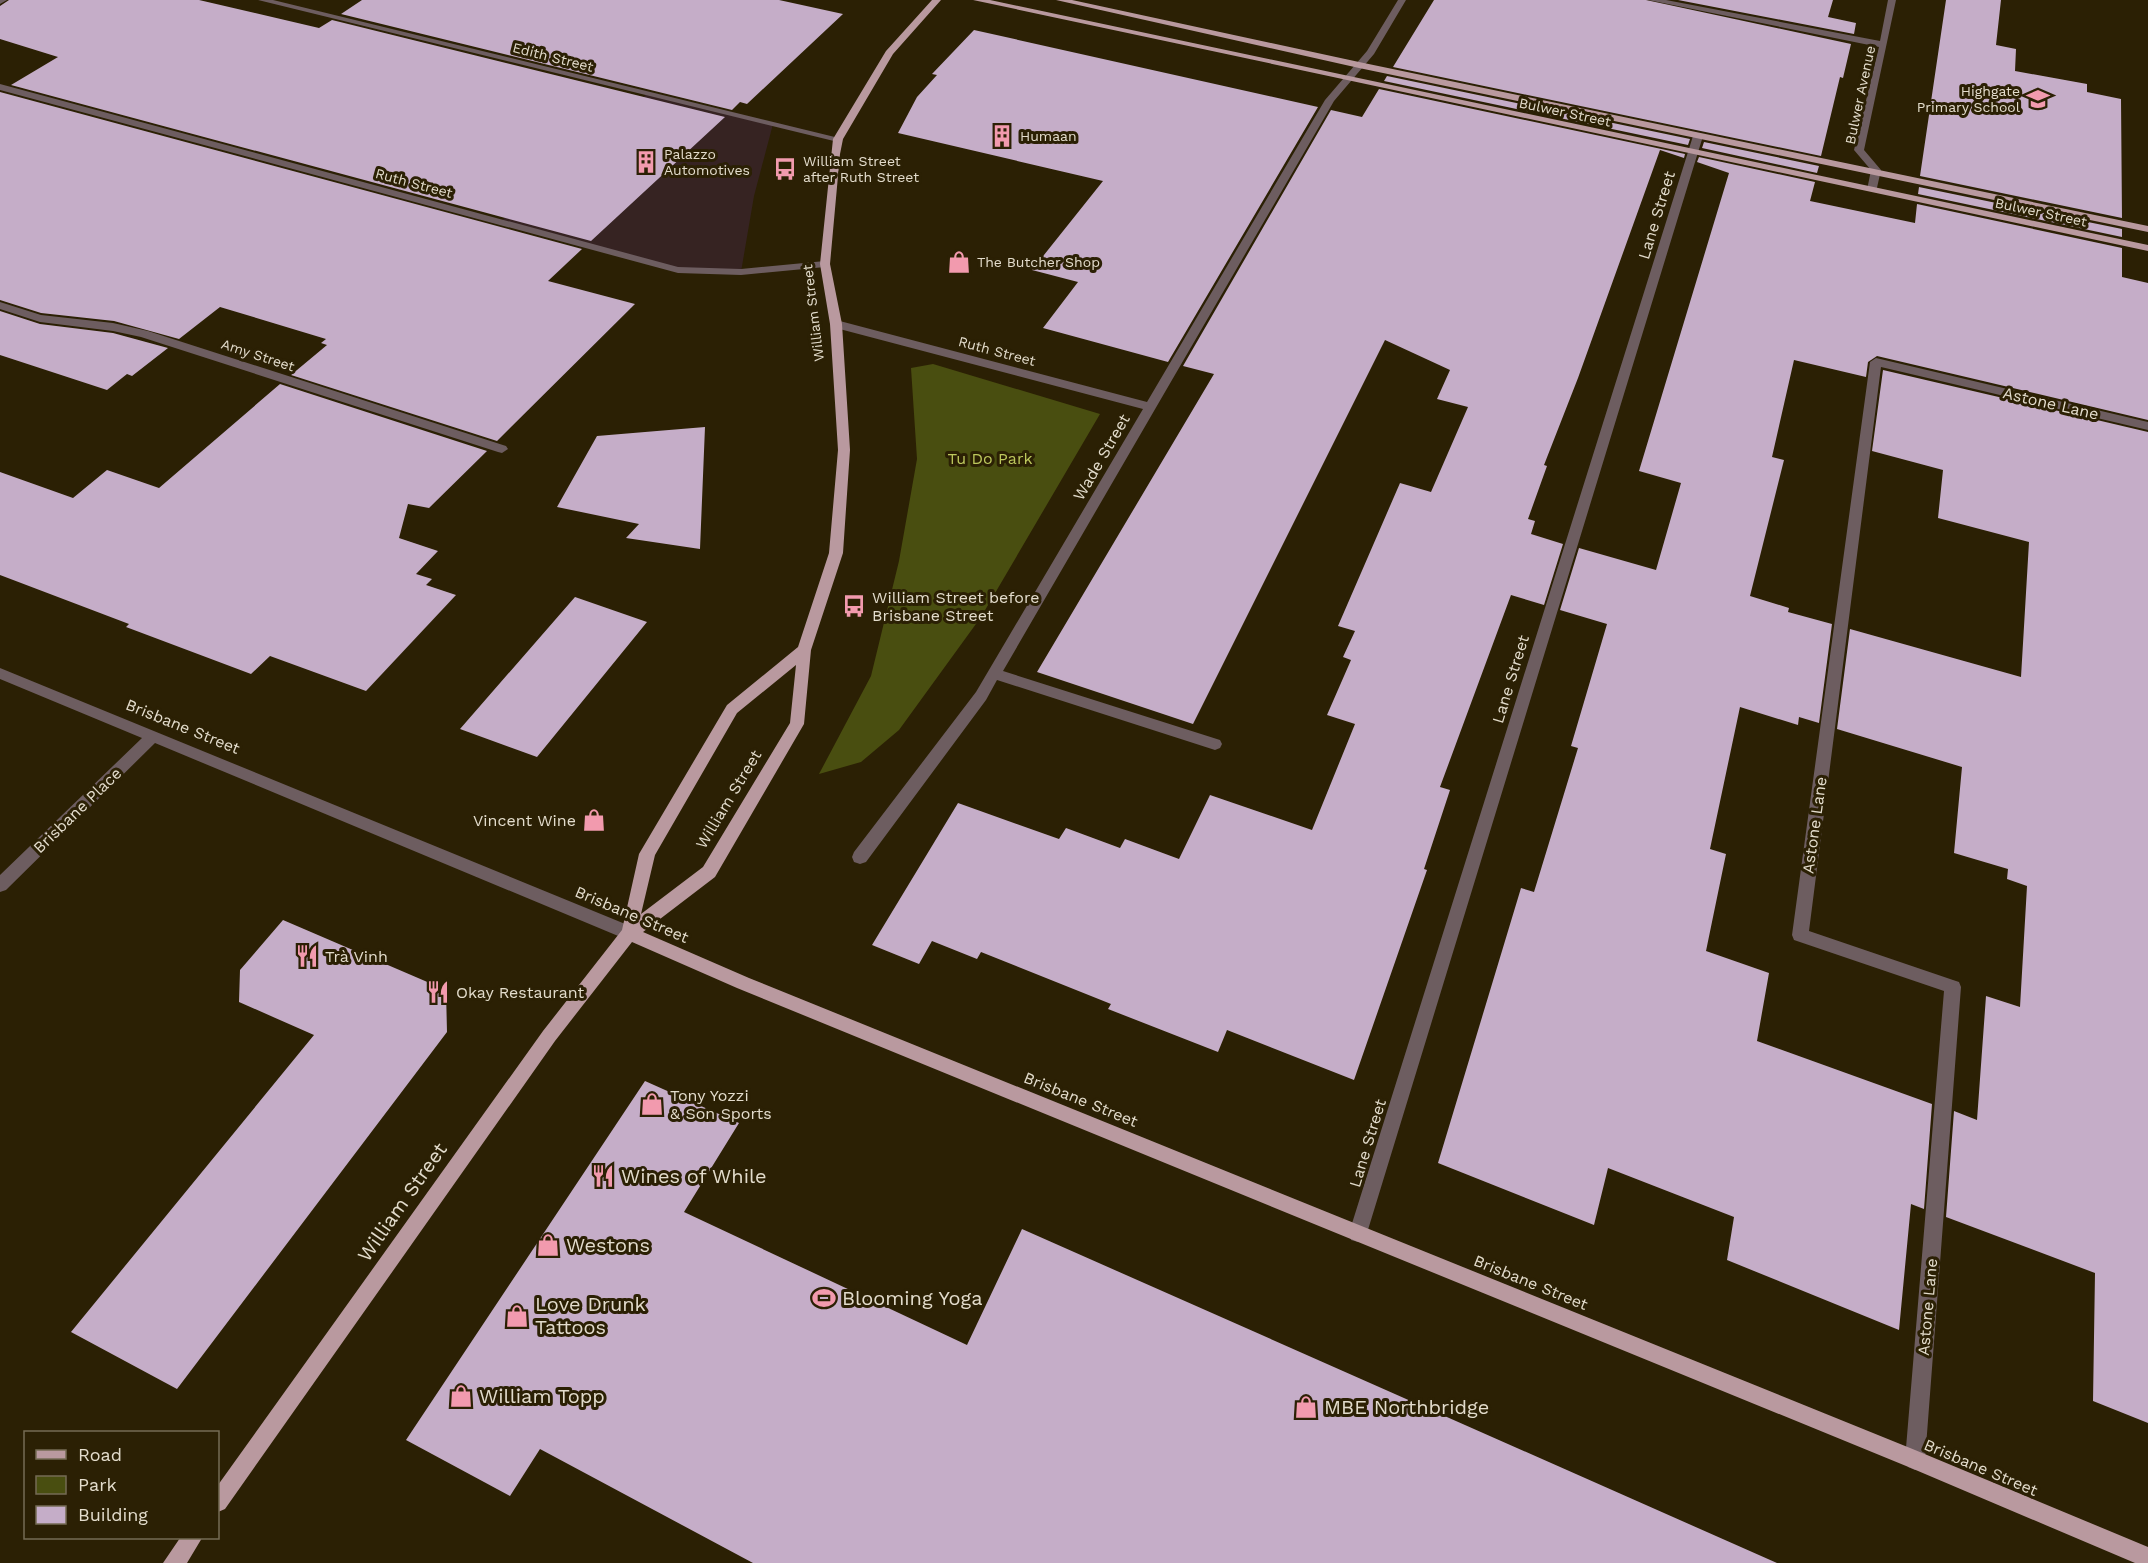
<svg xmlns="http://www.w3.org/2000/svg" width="2148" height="1563" viewBox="0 0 2148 1563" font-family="'Work Sans',sans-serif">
<rect width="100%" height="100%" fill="#2b2004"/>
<path fill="#362322" d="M648,93L773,124L754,196L741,272L678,270L500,222Z"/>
<path fill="#494e10" d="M933,364L1100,414L981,617L899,730L861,762L819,774L871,676L899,561L917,459L911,368Z"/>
<path fill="#c5adc8" d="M9,0H199L319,28L332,20L725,117L591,241L11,85L58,57L0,39V6Z
M362,0H779L843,14L747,104L740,102L732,110L341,14Z
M1434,0H1646L1851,44L1843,78L1840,77L1821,156L1393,67Z
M1678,0H1833L1828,17L1856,23L1854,34Z
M1946,0H2001L1996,45L2016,49L2015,71L2087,84V92L2121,99L2122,218L1920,176Z
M974,30L1318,107L1168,362L1043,328L1078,282L1032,270L1103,181L898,133L917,97L937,75L932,74Z
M1387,76L1690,139L1688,145L1384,81Z
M1379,89L1685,154L1684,158L1660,150L1578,378L1544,465L1547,466L1528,519L1535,521L1531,534L1563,544L1544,605L1511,595L1440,787L1450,790L1424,869L1427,870L1354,1080L1227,1030L1218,1052L1108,1009L1111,1004L981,952L977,959L932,941L919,964L872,945L958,803L1059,839L1066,828L1120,848L1125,839L1179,859L1210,795L1312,830L1355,724L1327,715L1351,660L1343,657L1355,631L1338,626L1400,483L1431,492L1468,407L1437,399L1450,370L1385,340L1193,724L1037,672L1214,374L1183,366L1331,110L1362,117Z
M0,92L582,249L548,281L635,304L497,441L291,375L327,345L321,343L326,339L220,307L179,339L114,321L41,313L0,300Z
M1704,142L1819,166L1817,173L1702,148Z
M1699,157L1815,182L1810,201L1915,223L1917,204L2122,248V277L2148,283V420L1877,356L1868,362L1866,377L1794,360L1772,457L1784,460L1750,596L1789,608L1788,612L1832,624L1819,723L1799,717L1798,725L1740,707L1710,849L1726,854L1706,951L1769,973L1757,1041L1932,1104L1924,1209L1911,1204L1899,1330L1727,1260L1734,1217L1608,1168L1594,1225L1438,1163L1521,888L1534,892L1578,748L1571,746L1607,624L1560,610L1579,548L1656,570L1681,483L1639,471L1729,173L1697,162Z
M1919,187L2122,229V237L1918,194Z
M0,311L40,324L113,333L168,348L132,376L127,374L107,390L0,355Z
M1883,370L2148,432V1423L2093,1401L2095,1273L1946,1217L1954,1111L1977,1120L1986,996L2020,1007L2027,886L2007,879L2008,869L1954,853L1962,767L1837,729L1850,629L2021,677L2029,542L1938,518L1943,470L1872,451Z
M280,384L487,451L429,508L408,504L399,538L438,551L416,574L432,579L426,585L456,595L366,691L270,656L251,674L126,627L129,624L0,575V472L73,498L107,470L159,488Z
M705,427L700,549L626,538L639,524L557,507L597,436Z
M575,597L647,622L537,757L460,729Z
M283,920L446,990L447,1032L177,1389L71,1332L314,1035L239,1002L240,970Z
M645,1081L739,1123L684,1212L967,1345L1022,1229L1777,1563H753L540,1449L510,1496L406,1440Z"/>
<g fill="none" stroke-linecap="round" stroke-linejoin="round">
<path fill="#6d5d60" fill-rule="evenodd" d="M0,0H7L0,4Z
M258,0H273L843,139L838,142Z
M1398,0H1406L1374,54L1334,101L1003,671L1220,740L1222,744L1220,748L1215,750L997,680L986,700L866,862L860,864L854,862L852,857L854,852L976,692L1143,409L832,327L830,324L836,320L1147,402L1325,100L1367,51Z
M1648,0H1666L1880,41L1888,0H1896L1864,150L1881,170L1876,192L1867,190L1871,170L1854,150L1879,47Z
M0,84L678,267L741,269L825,261L830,264L825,267L741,275L678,273L0,90Z
M1698,133L1703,136L1367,1233L1365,1240L1358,1242L1351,1240L1349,1233L1693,136Z
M0,302L41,315L113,323L148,331L506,446L508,449L502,453L498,452L141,337L113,331L40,322L0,309Z
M1876,358L2148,422V430L1881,367L1809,931L1953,980L1959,982L1961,987L1925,1460L1922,1467L1915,1470L1908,1467L1905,1460L1944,991L1794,940L1792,935L1870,362Z
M0,668L635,928L637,933L635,938L629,940L623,938L155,743L6,890L0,892V875L142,738L0,679Z"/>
<path fill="#b9999f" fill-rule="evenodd" d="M932,0H941L893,54L843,139L840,154L830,264L842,324L850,450L843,553L811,650L804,724L715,877L643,932L749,978L1915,1450L2148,1547V1563H2135L1911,1468L737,988L632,942L555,1041L225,1509L218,1512V1485L543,1031L622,930L639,854L727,705L798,647L829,553L838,450L830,324L820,264L833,139L886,51ZM796,665L790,723L703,867L641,914L655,855L737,713Z
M973,0H990L2148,245V251Z
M1056,0H1072L1359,62L2148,226V232L1359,68Z
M180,1538H202L187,1563H163Z"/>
</g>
<defs>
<g id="school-bare" transform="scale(1.8)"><path d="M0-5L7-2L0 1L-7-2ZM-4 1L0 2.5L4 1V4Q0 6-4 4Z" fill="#f29aae" stroke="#2b2004" stroke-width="2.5" paint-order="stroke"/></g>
<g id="building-bare" transform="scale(1.8)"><path d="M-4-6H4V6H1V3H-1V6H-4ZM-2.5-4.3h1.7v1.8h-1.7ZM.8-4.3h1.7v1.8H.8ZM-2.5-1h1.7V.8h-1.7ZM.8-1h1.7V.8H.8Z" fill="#f29aae" stroke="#2b2004" stroke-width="2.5" paint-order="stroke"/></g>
<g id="bus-bare" transform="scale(1.8)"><path d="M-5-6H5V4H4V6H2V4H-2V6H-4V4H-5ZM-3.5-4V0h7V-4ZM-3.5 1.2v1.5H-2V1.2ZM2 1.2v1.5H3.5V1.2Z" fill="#f29aae" stroke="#2b2004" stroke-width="2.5" paint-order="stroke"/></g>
<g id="shop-bare" transform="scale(1.8)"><path d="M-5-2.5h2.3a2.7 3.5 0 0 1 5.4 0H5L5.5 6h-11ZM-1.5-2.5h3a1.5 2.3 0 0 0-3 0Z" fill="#f29aae" stroke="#2b2004" stroke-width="2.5" paint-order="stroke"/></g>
<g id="restaurant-bare" transform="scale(1.8)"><path d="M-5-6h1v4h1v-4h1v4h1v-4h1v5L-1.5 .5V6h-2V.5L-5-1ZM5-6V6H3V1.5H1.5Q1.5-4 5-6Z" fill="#f29aae" stroke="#2b2004" stroke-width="2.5" paint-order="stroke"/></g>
<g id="stadium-bare" transform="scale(1.8)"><path d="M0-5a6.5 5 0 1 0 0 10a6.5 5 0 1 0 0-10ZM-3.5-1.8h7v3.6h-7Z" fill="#f29aae" stroke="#2b2004" stroke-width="2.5" paint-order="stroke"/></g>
</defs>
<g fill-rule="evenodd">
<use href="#school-bare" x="2038" y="99"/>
<use href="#building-bare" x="1002" y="136"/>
<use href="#building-bare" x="646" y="162"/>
<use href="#bus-bare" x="785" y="169"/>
<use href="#shop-bare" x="959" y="262"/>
<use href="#bus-bare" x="854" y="606"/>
<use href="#shop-bare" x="594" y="820"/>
<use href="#restaurant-bare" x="307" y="956"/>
<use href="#restaurant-bare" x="438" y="992"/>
<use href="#shop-bare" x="652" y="1104"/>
<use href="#restaurant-bare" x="603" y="1176"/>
<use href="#shop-bare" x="548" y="1245"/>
<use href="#stadium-bare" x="824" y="1298"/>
<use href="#shop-bare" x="517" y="1316"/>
<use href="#shop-bare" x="461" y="1396"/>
<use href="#shop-bare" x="1306" y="1407"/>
</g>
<g text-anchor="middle" stroke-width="6" stroke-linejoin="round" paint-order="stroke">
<g font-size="14" fill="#e3dccc" stroke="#2b2004">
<text transform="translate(553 57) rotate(14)" y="5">Edith Street</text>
<text transform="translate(1860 95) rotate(-78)" y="5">Bulwer Avenue</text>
<text transform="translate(1565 112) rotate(12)" y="5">Bulwer Street</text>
<text transform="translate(414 183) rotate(15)" y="5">Ruth Street</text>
<text transform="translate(2041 212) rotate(12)" y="5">Bulwer Street</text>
<text transform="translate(813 313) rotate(-97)" y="5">William Street</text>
<text transform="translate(997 351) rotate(15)" y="5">Ruth Street</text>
<text transform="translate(258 355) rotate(18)" y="5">Amy Street</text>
</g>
<g font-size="14" fill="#e3dccc" stroke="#2b2004" text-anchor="start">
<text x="2020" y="96" text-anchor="end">Highgate<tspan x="2020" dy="16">Primary School</tspan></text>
<text x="1020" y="141">Humaan</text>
<text x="664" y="159">Palazzo<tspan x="664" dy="16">Automotives</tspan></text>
<text x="803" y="166">William Street<tspan x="803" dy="16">after Ruth Street</tspan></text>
<text x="977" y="267">The Butcher Shop</text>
</g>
<g font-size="16" fill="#e3dccc" stroke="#2b2004">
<text transform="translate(1656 215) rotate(-73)" y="6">Lane Street</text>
<text transform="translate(2051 403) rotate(13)" y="6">Astone Lane</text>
<text transform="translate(1101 457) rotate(-60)" y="6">Wade Street</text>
<text transform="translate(1510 679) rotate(-73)" y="6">Lane Street</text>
<text transform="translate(183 726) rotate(22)" y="6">Brisbane Street</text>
<text transform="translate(728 799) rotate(-59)" y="6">William Street</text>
<text transform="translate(77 810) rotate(-44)" y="6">Brisbane Place</text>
<text transform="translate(1814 825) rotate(-82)" y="6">Astone Lane</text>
<text transform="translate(632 914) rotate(23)" y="6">Brisbane Street</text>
<text transform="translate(1081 1099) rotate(22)" y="6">Brisbane Street</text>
<text transform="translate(1367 1143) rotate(-73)" y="6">Lane Street</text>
<text transform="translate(1531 1282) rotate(22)" y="6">Brisbane Street</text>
<text transform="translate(1927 1307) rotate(-85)" y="6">Astone Lane</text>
<text transform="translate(1981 1467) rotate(23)" y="6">Brisbane Street</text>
</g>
<g font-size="16" fill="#bdc85d" stroke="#2b2004">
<text x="990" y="464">Tu Do Park</text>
</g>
<g font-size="16" fill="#e3dccc" stroke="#2b2004" text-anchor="start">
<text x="872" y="603">William Street before<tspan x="872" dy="18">Brisbane Street</tspan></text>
<text x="576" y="826" text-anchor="end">Vincent Wine</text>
<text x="325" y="962">Trà Vinh</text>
<text x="456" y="998">Okay Restaurant</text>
<text x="670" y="1101">Tony Yozzi<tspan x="670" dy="18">&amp; Son Sports</tspan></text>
</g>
<g font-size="20" fill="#e3dccc" stroke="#2b2004" text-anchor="start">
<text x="621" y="1183">Wines of While</text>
<text x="566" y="1252">Westons</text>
<text x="842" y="1305">Blooming Yoga</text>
<text x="535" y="1311">Love Drunk<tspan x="535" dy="23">Tattoos</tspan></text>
<text x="479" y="1403">William Topp</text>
<text x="1324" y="1414">MBE Northbridge</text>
</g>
<g font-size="20" fill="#e3dccc" stroke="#2b2004">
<text transform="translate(402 1202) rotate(-55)" y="7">William Street</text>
</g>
</g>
<rect x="24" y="1431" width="195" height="108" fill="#2b2004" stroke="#756b54" stroke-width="1.5"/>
<rect x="36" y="1450" width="30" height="9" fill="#b9999f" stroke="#756b54" stroke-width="1.5"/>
<text x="78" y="1461" font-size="18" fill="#e3dccc">Road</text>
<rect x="36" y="1476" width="30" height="18" fill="#494e10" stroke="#756b54" stroke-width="1.5"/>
<text x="78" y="1491" font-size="18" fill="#e3dccc">Park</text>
<rect x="36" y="1506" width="30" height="18" fill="#c5adc8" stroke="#756b54" stroke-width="1.5"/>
<text x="78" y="1521" font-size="18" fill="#e3dccc">Building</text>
</svg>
